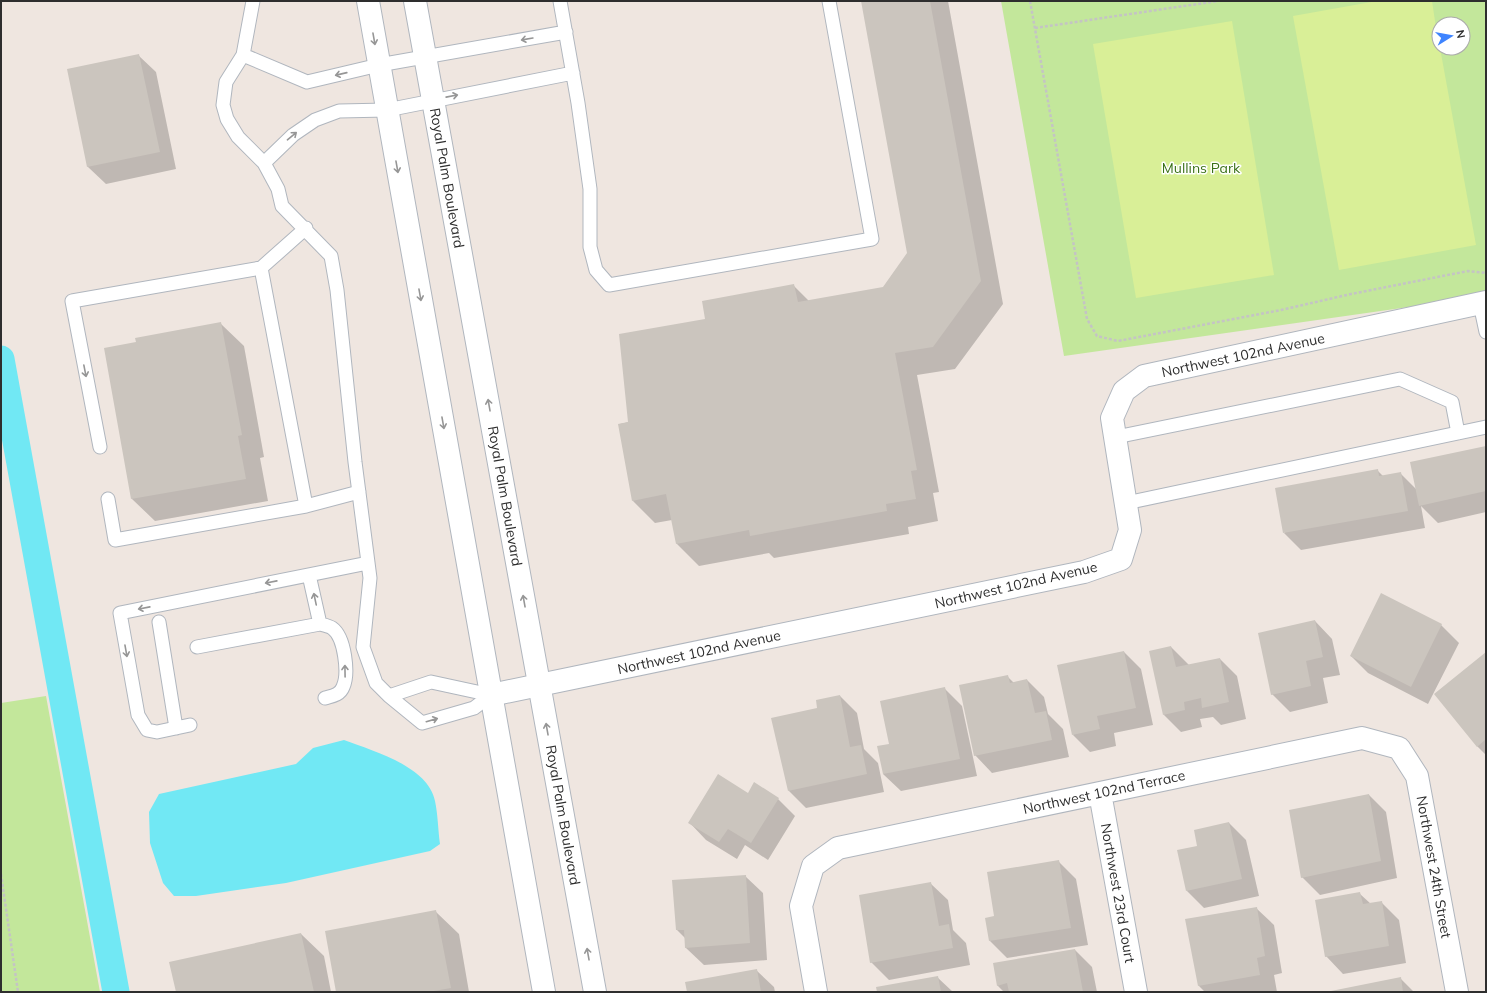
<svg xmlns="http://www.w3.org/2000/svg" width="1487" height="993" viewBox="0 0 1487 993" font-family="Mulish,sans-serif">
<rect width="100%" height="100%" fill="#efe6e0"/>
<path fill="#c3e79b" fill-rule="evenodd" d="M1001,1H1486V296L1064,356ZM1439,24H1463V48H1439Z
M46,696L100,992H1V703Z"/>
<path fill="#d9ef97" d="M1377,1H1432L1439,48H1440L1476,245L1339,270L1293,16Z
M1232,21L1274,275L1136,298L1093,44Z"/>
<path fill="#71e8f4" d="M344,740C373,751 428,766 435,801C438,815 438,830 440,844L430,851L286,883L196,896H174L163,883L150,843L149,812L159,794L296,764L313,748Z"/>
<path fill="#0003" d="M862,1H948L1003,304L955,369L917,375L939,492L933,493L938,521L908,527L909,534L774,558L769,553L699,566L677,544L672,520L655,523L633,501L620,424L629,422L707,320L794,286L809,301L883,288L908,253Z
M138,55L156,72L176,169L106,184L88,167L68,70Z
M221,324L244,346L264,457L260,458L268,501L155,521L132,499L137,343Z
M1486,447V512L1438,523L1421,506L1425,528L1301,550L1284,533L1377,470L1384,477L1401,474L1417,490Z
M1381,595L1441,625L1459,643L1428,704L1368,673L1351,656Z
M1315,621L1332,639L1340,675L1323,678L1328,703L1290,712L1272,694Z
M1171,647L1189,665L1220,659L1237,676L1246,719L1221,725L1213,717L1200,719L1202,727L1181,732L1164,715Z
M1124,652L1141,669L1153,725L1114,733L1116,746L1090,752L1073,735Z
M1486,653V755L1477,746Z
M1007,676L1014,683L1027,680L1044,697L1048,714L1063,729L1069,757L992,773L975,755Z
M945,689L962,706L977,776L901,791L883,774L890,744Z
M840,696L857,713L864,749L878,763L884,792L806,808L789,791L818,709Z
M748,794L778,799L795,816L768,860L745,845L737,859L706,840L689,822Z
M1369,795L1386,812L1397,878L1320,895L1302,877Z
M1229,823L1246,840L1259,896L1204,908L1187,891L1198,846Z
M1059,862L1076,879L1088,945L1007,958L990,941L995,917Z
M745,876L763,893L767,960L704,965L686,948L685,938L677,930Z
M930,883L948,900L953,930L966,943L970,965L889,980L871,962Z
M1360,894L1371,904L1381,902L1399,920L1406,963L1343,974L1326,956Z
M1256,908L1274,925L1282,973L1274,975L1277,992H1205L1199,986L1186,920Z
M436,912L459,934L469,992H338Z
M301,934L324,956L331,992H177Z
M1075,950L1092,967L1097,992H1004L998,986L994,964Z
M756,970L774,987L775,992H688Z
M937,977L953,992H878Z
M1400,978L1414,992H1333Z"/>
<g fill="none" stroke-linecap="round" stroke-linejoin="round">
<path stroke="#71e8f4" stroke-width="27" d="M1,359L116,992"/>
</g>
<path fill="#cbc5be" d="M861,1H930L981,281L933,347L895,353L917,470L911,471L916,499L886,504L887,511L750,536L749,530L676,544L666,494L632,501L618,424L628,422L619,334L705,319L702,301L794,284L798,302L883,287L907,253Z
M139,54L160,152L87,167L67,69Z
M221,322L242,435L238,436L246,479L131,499L104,348L136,342L135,338Z
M1486,446V491L1419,506L1410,462Z
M1378,469L1379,476L1401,472L1408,511L1283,533L1275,488Z
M1381,593L1442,624L1411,687L1350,656Z
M1315,620L1323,657L1306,661L1311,686L1271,695L1258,633Z
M1171,646L1176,667L1220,658L1229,702L1202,708L1201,698L1184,702L1185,710L1163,715L1149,651Z
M1124,651L1136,708L1097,716L1100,729L1072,735L1057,665Z
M1486,652V739L1477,747L1434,694Z
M1008,675L1010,683L1027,679L1035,713L1046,711L1052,740L974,756L959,685Z
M945,687L960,759L883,774L877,746L889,744L880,701Z
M840,695L850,747L861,745L867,774L788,791L771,718L817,708L816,700Z
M718,774L748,793L754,782L779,798L751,843L728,829L719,842L688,823Z
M1369,794L1381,861L1301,878L1289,810Z
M1229,822L1242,879L1186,891L1177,850L1197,846L1194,830Z
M1059,860L1071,928L989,941L985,918L994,916L987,872Z
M746,875L750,943L685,948L684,930H676L672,880Z
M931,882L939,926L949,924L953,948L870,963L859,895Z
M1360,892L1363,904L1382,901L1389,946L1325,957L1315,900Z
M1257,907L1265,956L1257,958L1260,975L1198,986L1185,919Z
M436,910L451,988L428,992H336L325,931Z
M301,933L314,992H176L169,962Z
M1075,949L1083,992H1009L1007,983L997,986L993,963Z
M757,969L761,992H687L685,982Z
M938,976L941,992H877L876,987Z
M1401,977L1403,992H1331V991Z"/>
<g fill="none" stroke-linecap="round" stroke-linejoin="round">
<g stroke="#b0b6be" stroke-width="15">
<path id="lane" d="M253,1L243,55L226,82L223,105L227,119L238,137L264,163L278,189L282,206L331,256L337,290L355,462L370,578L363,647L376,683L389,696L422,723L474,708L491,695
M560,1L578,103L590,189V247L596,270L609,285L872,239L829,1
M243,55L307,82L379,65L566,32
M264,163L293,135L315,120L339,111L387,110L573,73
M261,268L306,506
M1480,304L1486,332
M1116,437L1400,379L1452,402L1458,433
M100,447L72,301L261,268L306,228
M108,499L115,540L306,506L359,492
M1126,503L1486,427
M309,575L320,624
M159,622L176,728
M197,647L320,624C324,625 329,626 332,628C345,637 349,674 343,687C340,695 332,696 325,698
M389,696L431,682L491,695
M190,725L157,732L147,730L138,715L120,613L368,563"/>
</g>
<g stroke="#b0b6be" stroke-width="24">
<path id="street" d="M491,695L1084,572L1121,559L1130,530L1112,418L1124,391L1144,376L1486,302
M1100,793L1136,992
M816,992L801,906L813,866L838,848L1362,738L1399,748L1417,776L1457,992"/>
</g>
<g stroke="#b0b6be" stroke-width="24">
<path id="secondary" d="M368,1L544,992
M415,1L595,992"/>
</g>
<path stroke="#c4c4c4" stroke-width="2.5" stroke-dasharray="3 2" stroke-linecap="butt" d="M1030,1L1087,319L1097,336L1118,341L1281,310L1351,294L1468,271L1486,273
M1035,28L1218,1
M1,874L18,992"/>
<use href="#lane" stroke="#fff" stroke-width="13"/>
<use href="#street" stroke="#fff" stroke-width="22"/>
<use href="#secondary" stroke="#fff" stroke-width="22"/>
</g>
<defs><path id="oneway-shaft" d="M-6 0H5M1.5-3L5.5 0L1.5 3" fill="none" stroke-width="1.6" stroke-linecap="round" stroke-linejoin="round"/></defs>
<g stroke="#969696">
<use href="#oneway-shaft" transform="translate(374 39) rotate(80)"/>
<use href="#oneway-shaft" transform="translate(527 39) rotate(170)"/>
<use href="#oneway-shaft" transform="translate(341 74) rotate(167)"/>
<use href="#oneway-shaft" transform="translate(452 96) rotate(-11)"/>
<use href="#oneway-shaft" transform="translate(292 136) rotate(-40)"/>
<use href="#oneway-shaft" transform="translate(397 167) rotate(80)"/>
<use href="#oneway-shaft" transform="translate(420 295) rotate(80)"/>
<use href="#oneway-shaft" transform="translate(85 371) rotate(79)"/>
<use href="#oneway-shaft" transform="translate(489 405) rotate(-100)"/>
<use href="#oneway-shaft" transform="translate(443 423) rotate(80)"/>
<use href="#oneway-shaft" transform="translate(271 582) rotate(169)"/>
<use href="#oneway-shaft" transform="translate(315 599) rotate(-102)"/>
<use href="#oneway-shaft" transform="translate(524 601) rotate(-100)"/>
<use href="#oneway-shaft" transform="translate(144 608) rotate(169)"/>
<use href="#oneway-shaft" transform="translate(126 651) rotate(80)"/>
<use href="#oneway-shaft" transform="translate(345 671) rotate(-91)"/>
<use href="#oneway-shaft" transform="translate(432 720) rotate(-16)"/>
<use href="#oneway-shaft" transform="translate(547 729) rotate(-100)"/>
<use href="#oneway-shaft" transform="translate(588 954) rotate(-100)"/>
</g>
<g text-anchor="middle" stroke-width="3" stroke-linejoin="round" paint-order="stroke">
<g font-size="14" fill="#3a7118" stroke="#fff">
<text x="1201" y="173">Mullins Park</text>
</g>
<g font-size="14" fill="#2e2e2e" stroke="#fff">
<text transform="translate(447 178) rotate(80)" y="5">Royal Palm Boulevard</text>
<text transform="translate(1243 355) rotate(-12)" y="5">Northwest 102nd Avenue</text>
<text transform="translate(505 496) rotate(80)" y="5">Royal Palm Boulevard</text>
<text transform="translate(1016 585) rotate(-13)" y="5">Northwest 102nd Avenue</text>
<text transform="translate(699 652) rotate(-12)" y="5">Northwest 102nd Avenue</text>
<text transform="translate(1104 792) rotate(-12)" y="5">Northwest 102nd Terrace</text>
<text transform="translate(563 815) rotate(80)" y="5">Royal Palm Boulevard</text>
<text transform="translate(1434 867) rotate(80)" y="5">Northwest 24th Street</text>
<text transform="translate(1118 893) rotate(80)" y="5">Northwest 23rd Court</text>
</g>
</g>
<rect width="1487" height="993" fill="none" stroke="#2e2e2e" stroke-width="4"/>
<g transform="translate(1451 36) rotate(79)"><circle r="19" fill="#ffffff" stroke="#ababab"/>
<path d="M0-3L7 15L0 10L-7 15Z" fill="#3e84ff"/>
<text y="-6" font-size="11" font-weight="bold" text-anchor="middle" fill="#2e2e2e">N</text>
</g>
</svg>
